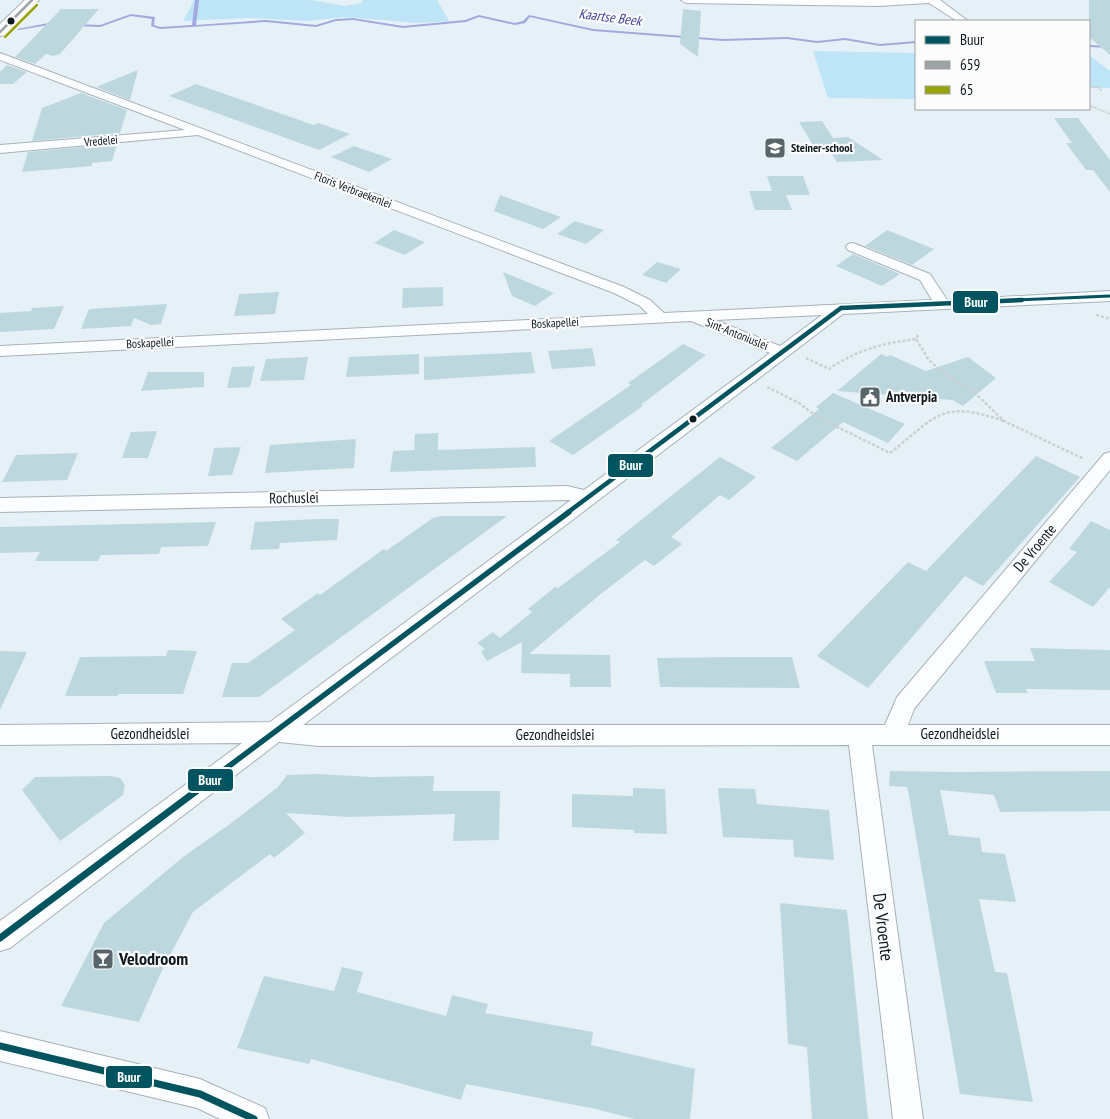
<svg xmlns="http://www.w3.org/2000/svg" width="1110" height="1119" viewBox="0 0 1110 1119" font-family="'PT Sans Narrow',sans-serif">
<rect width="100%" height="100%" fill="#e6f1f7"/>
<path fill="#bee4f8" d="M194,0H311L345,6L362,3V0H437L449,21L418,23L344,17L309,21L249,18L183,21Z
M813,51L916,53V99L828,98Z
M1089,55L1110,71V88H1089Z"/>
<g fill="none" stroke-linecap="round" stroke-linejoin="round">
<path fill="#a1aade" fill-rule="evenodd" d="M195,0H199L196,25L266,20L316,25L336,19L353,18L403,26L465,20L479,15L515,23L523,21L529,15L593,29L723,39L787,37L817,41L845,38L880,44L916,41V43L880,46L845,40L817,43L787,39L723,41L593,31L530,17L525,23L515,25L479,17L466,22L403,28L353,20L336,21L316,27L266,22L160,29L151,26L152,19L131,16L100,27L75,26L73,25L75,24L100,25L131,14L155,17L154,25L160,27L192,25Z
M54,22L55,24L19,30L17,29Z
M1089,45L1110,46V48L1089,47Z"/>
</g>
<path fill="#bcd8de" d="M1089,0H1110V55L1089,37Z
M61,9H99L60,54L53,56L46,54L35,64L15,57Z
M683,9L701,11L698,57L680,44Z
M7,65L27,72L13,84H0V72Z
M138,70L130,100L96,87Z
M196,84L314,125L318,123L350,134L319,150L169,96Z
M81,93L127,110L120,133L32,141L42,108Z
M1054,118H1078L1110,160V192L1093,170H1086L1066,143H1072Z
M822,121L833,138L848,137L883,160L837,162L829,150H816L799,122Z
M117,144L112,161L92,163V166L22,172L28,152Z
M354,146L392,159L369,172L331,157Z
M767,176H803L810,195H786L792,210H755L749,191H772Z
M500,195L561,217L543,229L494,211Z
M575,221L604,230L586,244L557,234Z
M394,230L425,242L405,255L374,243Z
M887,230L934,249L912,265L865,246Z
M853,254L900,274L882,286L836,266Z
M657,262L681,269L666,283L642,275Z
M503,272L554,293L535,306L512,296Z
M443,287V306L402,308L403,288Z
M279,292L275,314L234,316L239,294Z
M167,304L161,324L151,325L134,318L131,326L81,329L89,309Z
M64,306L54,329L0,332V313L31,311L32,308Z
M683,344L706,355L641,405L643,406L573,455L549,441L631,385L628,383Z
M592,348L596,366L552,369L548,351Z
M531,352L535,373L424,380V357Z
M419,354V374L346,377L349,357Z
M881,354L888,357L890,355L926,371L968,357L996,378L963,406L952,400L837,391Z
M308,357L304,380L260,381L266,359Z
M255,366L250,387L227,388L232,367Z
M148,372H204V387L141,391Z
M833,393L905,424L888,443L843,422L797,461L771,448L819,409L816,407Z
M157,431L148,458H122L131,432Z
M438,433V450L535,447L536,467L390,472L393,451L414,450L415,434Z
M356,439L354,468L265,473L270,445Z
M241,447L232,475L208,476L214,448Z
M78,453L67,480L2,482L16,455Z
M1036,456L1080,477L983,586L965,576L868,688L817,656L908,562L926,571Z
M720,457L756,477L729,500L720,495L671,537L682,544L654,566L645,560L602,593L529,654L610,655L611,687H570V674L521,673L522,642L487,661L481,652L485,649L477,643L493,632L500,638L532,612L528,609L555,587L558,588L620,542L616,540Z
M440,516H507L259,697H222L232,663H248L295,630L281,619L318,593L320,595L384,549L386,551L433,518Z
M318,519H339L337,540L280,543L279,549L250,550L255,522Z
M1091,521L1110,530V587L1093,607L1049,582L1077,552L1069,549Z
M216,522L208,546L161,547L159,554L101,555L98,561H35L40,552L0,553V527Z
M1030,648L1110,650V690L1026,689L1028,693H996L984,661H1035Z
M168,650L197,651L183,694H118V696H65L80,657L166,656Z
M0,651L27,652L0,710Z
M736,657H792L800,688L660,687L657,658Z
M890,771L954,772L1110,771V811L1000,812L994,795L940,790L949,835L980,838L982,852L1005,854L1016,902L979,899L995,972L1007,973L1033,1102L960,1094L909,796L907,787L889,786Z
M317,774L372,777L434,776L433,791H500L499,840L453,841L455,814L348,817L286,813L305,833L274,858L270,854L193,912L163,968L139,1022L61,1006L104,923L183,857L230,824L278,787L287,775Z
M110,776L120,778L125,785L123,795L60,841L22,790L35,777Z
M633,788L665,789L667,834L634,833V830L572,827V794L633,796Z
M718,788L755,789L757,804L829,810L834,860L794,857L793,840L723,837Z
M780,903L847,910L868,1119H812L807,1047L788,1044Z
M342,967L363,972L357,992L446,1016L452,995L488,1004L485,1013L593,1032L591,1045L695,1069L690,1119H634L596,1109L466,1084L461,1100L311,1059L309,1064L237,1048L264,976L334,991Z"/>
<g fill="none" stroke-linecap="round" stroke-linejoin="round">
<g stroke="#a7b2b8" stroke-width="2">
<path id="minor" d="M681,0H940L968,21H957L929,3L878,6L686,3Z
M0,53L624,287L650,300L664,313L932,300L920,280L848,250L846,247L848,244L853,243L930,274L947,300L1110,291V301L843,314L303,725H885L897,697L1104,454L1110,452V470L914,709L908,725H1110V745H872L923,1119H893L849,745L319,746L279,742L10,948L0,951V921L242,743L0,745V725L270,722L571,500L0,512V498L567,486L584,490L770,353L691,321L0,356V346L648,314L640,306L614,293L198,135L0,153V145L185,130L0,60ZM822,315L780,346L715,320Z
M0,1031L200,1079L265,1108L269,1119H220L197,1108L0,1061Z"/>
</g>
<g stroke="#a7b2b8" stroke-width="2">
<path id="primary" d="M25,0H39L5,35L0,36V24Z"/>
</g>
<path stroke="#cccfd2" stroke-width="2" stroke-dasharray="2 1" stroke-linecap="butt" d="M1089,70V73
M1089,87H1098L1102,91
M1089,105L1110,114"/>
<path stroke="#cccfd2" stroke-width="2.5" stroke-dasharray="3 2" stroke-linecap="butt" d="M1096,315L1110,319
M918,335L916,339L929,360L941,371L975,393L1004,421L1084,459
M806,358L829,369C856,350 884,343 916,339
M767,387L799,403L817,417L890,453C937,416 941,399 1004,421"/>
<use href="#minor" fill="#fbfdfe" fill-rule="evenodd"/>
<use href="#primary" fill="#fbfdfe" fill-rule="evenodd"/>
<g stroke="#fcfcfc" stroke-width="5.5">
<path id="bus-1-far3" d="M994,301L1110,296"/>
</g>
<g stroke="#fcfcfc" stroke-width="8">
<path id="bus-1-far2" d="M841,308L1022,300
M567,513L841,308"/>
</g>
<g stroke="#fcfcfc" stroke-width="9">
<path id="bus-1-far1" d="M209,781L569,512"/>
</g>
<g stroke="#fcfcfc" stroke-width="11">
<path id="bus-1" d="M0,938L211,780
M0,1046L200,1094L254,1119"/>
</g>
<g stroke="#fcfcfc" stroke-width="4.5">
<path id="bus-2" d="M0,32L32,0"/>
</g>
<g stroke="#fcfcfc" stroke-width="4.5">
<path id="bus-3" d="M5,37L37,5"/>
</g>
<use href="#bus-1-far3" stroke="#005460" stroke-width="3"/>
<use href="#bus-1-far2" stroke="#005460" stroke-width="4.5"/>
<use href="#bus-1-far1" stroke="#005460" stroke-width="5.5"/>
<use href="#bus-1" stroke="#005460" stroke-width="7"/>
<use href="#bus-2" stroke="#9ea3a5" stroke-width="2.5"/>
<use href="#bus-3" stroke="#99a408" stroke-width="2.5"/>
</g>
<defs>
<g id="school-square" transform="scale(1.125)"><rect x="-9" y="-9" width="18" height="18" rx="4" fill="#58656b" stroke="#fcfcfc"/><path d="M0-5L7-2L0 1L-7-2ZM-4 1L0 2.5L4 1V4Q0 6-4 4Z" fill="#fff"/></g>
<g id="civic-square" transform="scale(1.125)"><rect x="-9" y="-9" width="18" height="18" rx="4" fill="#58656b" stroke="#fcfcfc"/><path d="M-.6-6.5H3V-4.5H.6V-3L4-1V1h2V6H-6V1h2V-1L-.6-3ZM-1.2 2.5V6h2.4V2.5Z" fill="#fff"/></g>
<g id="bar-square" transform="scale(1.125)"><rect x="-9" y="-9" width="18" height="18" rx="4" fill="#58656b" stroke="#fcfcfc"/><path d="M-6-5H6L.8 .8V4.5H3.5V6h-7V4.5H-.8V.8Z" fill="#fff"/></g>
</defs>
<g fill-rule="evenodd">
<use href="#school-square" x="775" y="148"/>
<use href="#civic-square" x="870" y="397"/>
<use href="#bar-square" x="103" y="959"/>
</g>
<g fill="#0c191f" stroke="#fcfcfc" stroke-width="2">
<circle cx="11" cy="21" r="4.5"/>
<circle cx="693" cy="419" r="4.5"/>
</g>
<g text-anchor="middle" stroke-width="4.5" stroke-linejoin="round" paint-order="stroke">
<g font-size="12" fill="#0c191f" stroke="#fcfcfc">
<text transform="translate(101 141) rotate(-5)" y="4">Vredelei</text>
<text transform="translate(353 190) rotate(21)" y="4">Floris Verbraekenlei</text>
<text transform="translate(555 323) rotate(-3)" y="4">Boskapellei</text>
<text transform="translate(737 334) rotate(22)" y="4">Sint-Antoniuslei</text>
<text transform="translate(150 343) rotate(-3)" y="4">Boskapellei</text>
</g>
<g font-size="12" font-weight="bold" fill="#0c191f" stroke="#fcfcfc" text-anchor="start">
<text x="791" y="152">Steiner-school</text>
</g>
<g font-size="14" font-style="italic" fill="#43449b" stroke="#fcfcfc">
<text transform="translate(610 17) rotate(7)" y="5">Kaartse Beek</text>
</g>
<g font-size="15" font-weight="bold" fill="#0c191f" stroke="#fcfcfc" text-anchor="start">
<text x="886" y="402">Antverpia</text>
</g>
<g font-size="15" fill="#0c191f" stroke="#fcfcfc">
<text transform="translate(294 498) rotate(-1)" y="5">Rochuslei</text>
<text transform="translate(1035 548) rotate(-50)" y="5">De Vroente</text>
<text x="150" y="739">Gezondheidslei</text>
<text x="960" y="739">Gezondheidslei</text>
<text x="555" y="740">Gezondheidslei</text>
</g>
<g font-size="18" fill="#0c191f" stroke="#fcfcfc">
<text transform="translate(883 927) rotate(83)" y="6">De Vroente</text>
</g>
<g font-size="18" font-weight="bold" fill="#0c191f" stroke="#fcfcfc" text-anchor="start">
<text x="119" y="965">Velodroom</text>
</g>
</g>
<g stroke="#fcfcfc" stroke-width="2">
<rect x="952" y="290" width="47" height="24" rx="5" fill="#005460"/>
<rect x="607" y="453" width="47" height="25" rx="5" fill="#005460"/>
<rect x="187" y="768" width="47" height="24" rx="5" fill="#005460"/>
<rect x="105" y="1065" width="48" height="24" rx="5" fill="#005460"/>
</g>
<g font-size="14" text-anchor="middle" font-weight="bold" fill="#fff">
<text x="976" y="307">Buur</text>
<text x="631" y="470">Buur</text>
<text x="210" y="785">Buur</text>
<text x="129" y="1082">Buur</text>
</g>
<rect x="915" y="20" width="175" height="90" fill="#fcfcfc" stroke="#9ca1a4"/>
<rect x="925" y="36" width="25" height="8" fill="#005460" stroke="#9ca1a4"/>
<text x="960" y="45" font-size="15" fill="#0c191f">Buur</text>
<rect x="925" y="61" width="25" height="8" fill="#9ea3a5" stroke="#9ca1a4"/>
<text x="960" y="70" font-size="15" fill="#0c191f">659</text>
<rect x="925" y="86" width="25" height="8" fill="#99a408" stroke="#9ca1a4"/>
<text x="960" y="95" font-size="15" fill="#0c191f">65</text>
</svg>
